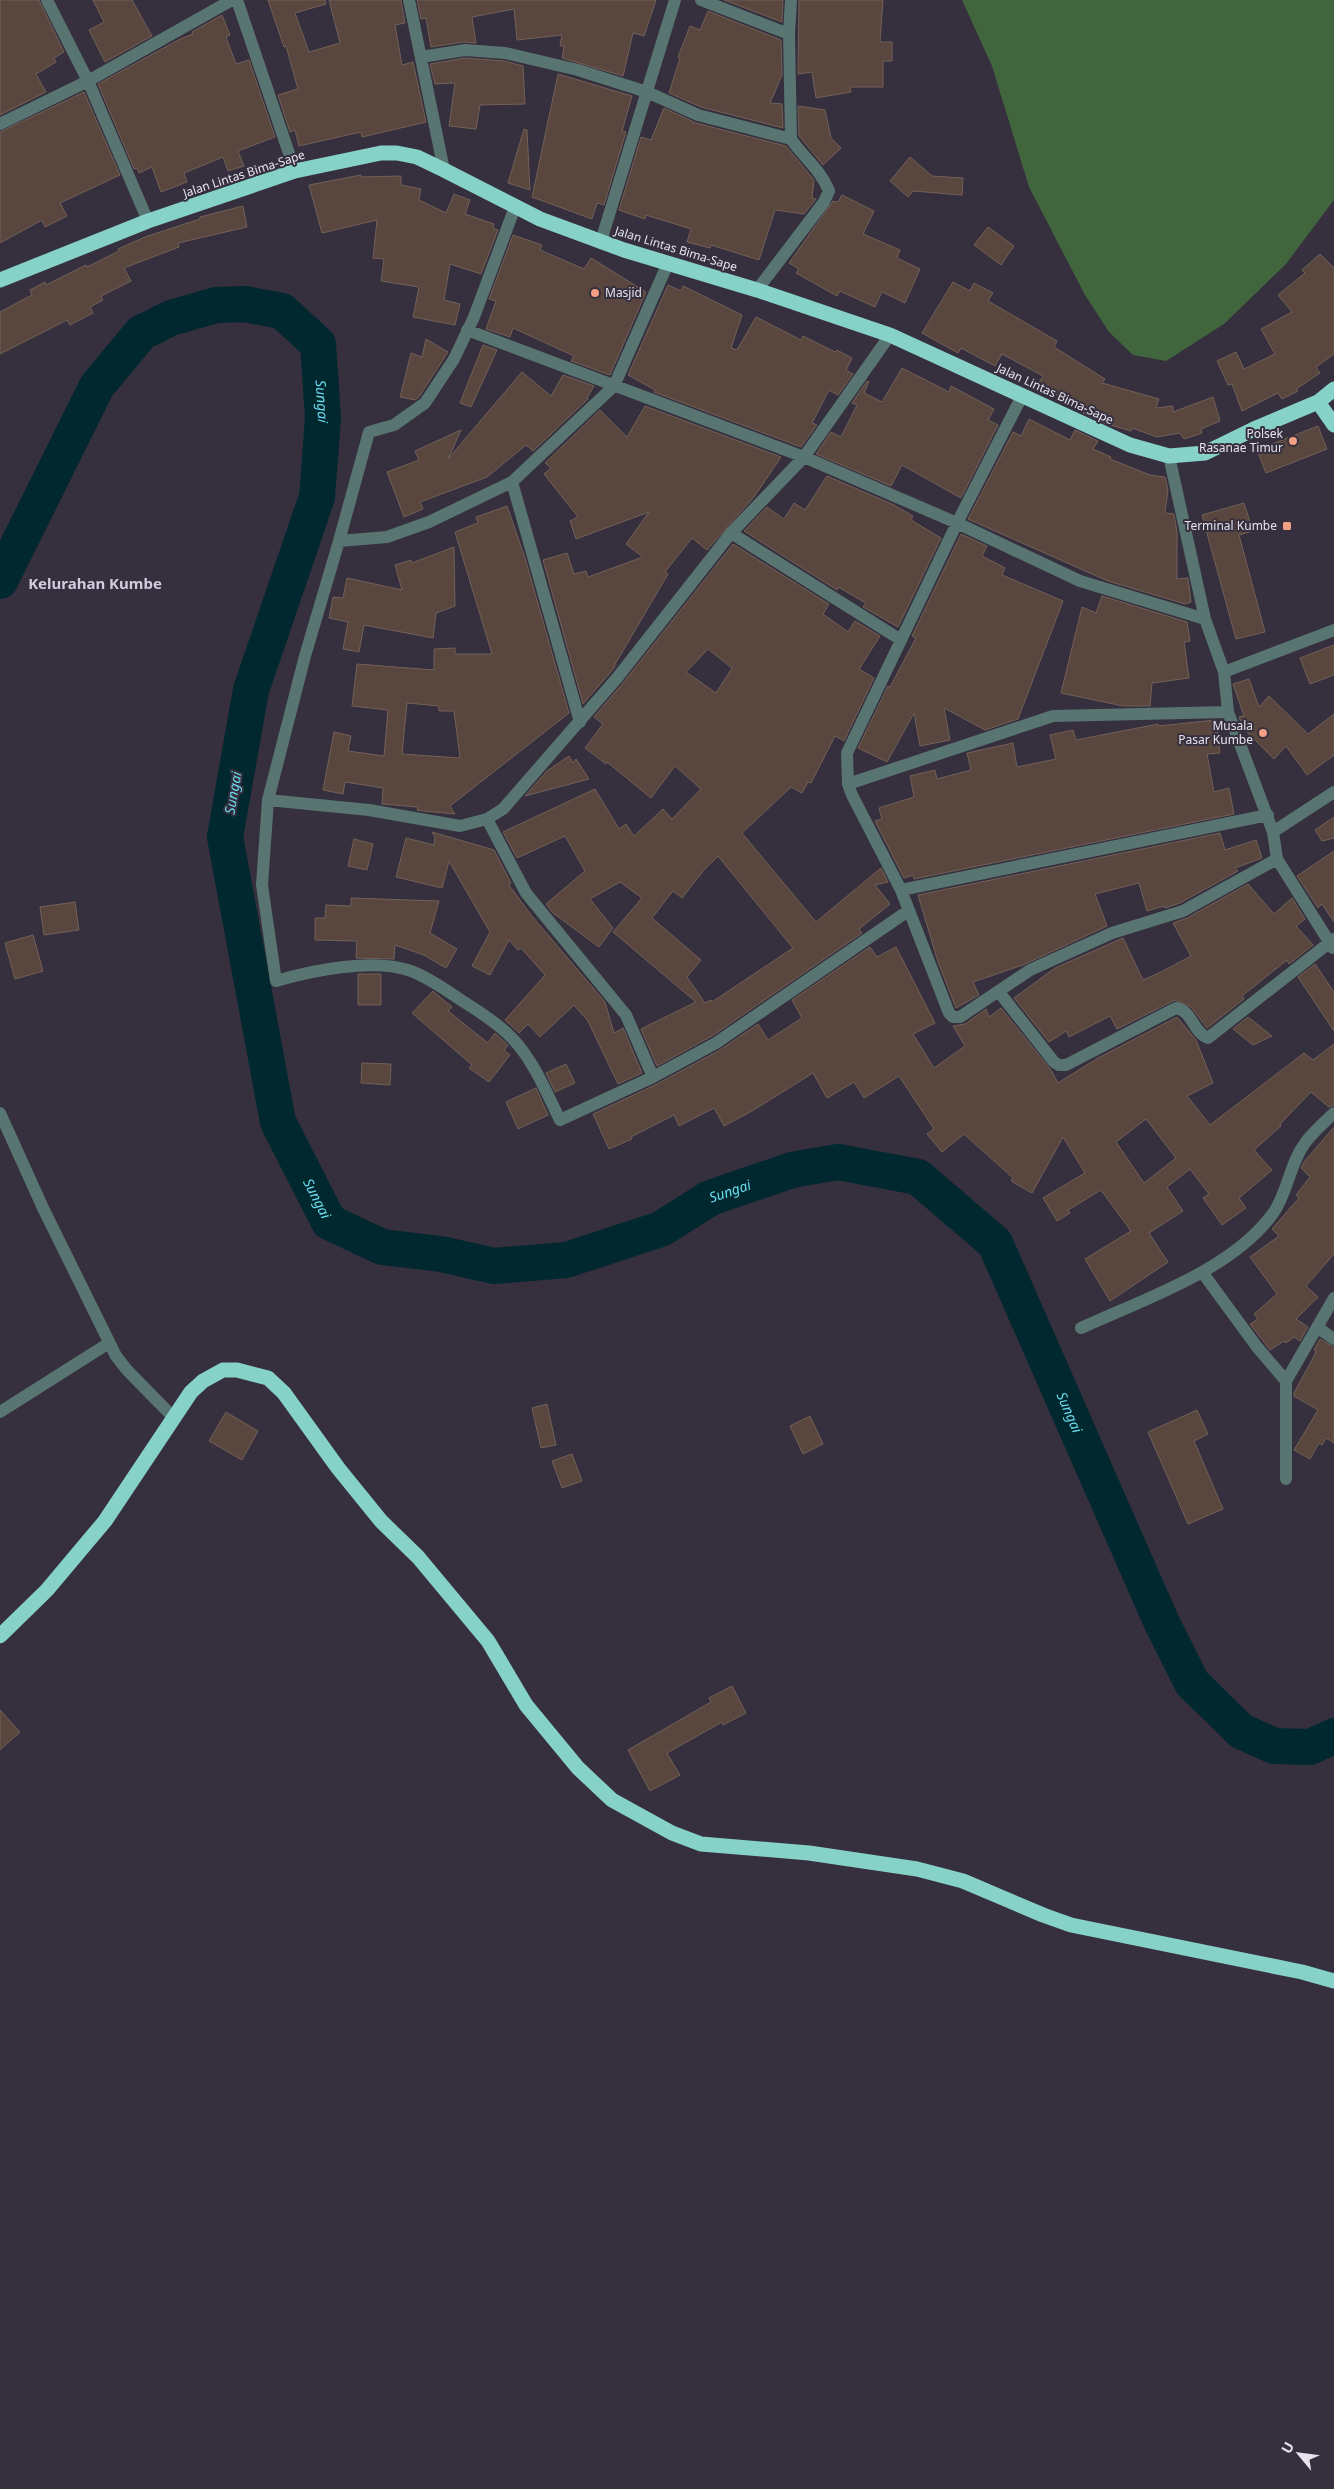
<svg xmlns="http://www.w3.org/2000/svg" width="1334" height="2489" viewBox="0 0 1334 2489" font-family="'Noto Sans',sans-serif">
<rect width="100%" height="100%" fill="#352f3e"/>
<path fill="#41663e" d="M962,0H1334V200L1286,264L1224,324L1166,361L1133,355L1109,332L1085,295L1029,187L992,66Z"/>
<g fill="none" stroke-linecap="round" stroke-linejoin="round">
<path stroke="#00282e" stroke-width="36" id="s1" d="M0,581L97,386L141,333L171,318L216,305L245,304L282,311L318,344L323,418L317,497L251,690L225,837L278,1122L329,1222L382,1247L441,1254L494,1266L566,1260L661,1229L710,1198L792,1170L838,1162L918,1177L995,1243L1161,1621L1192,1683L1241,1731L1274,1746L1310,1747L1334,1736"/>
</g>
<path fill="#59473f" stroke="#736158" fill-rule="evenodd" d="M0,0H39L64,52L54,58L56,62L36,74L46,92L0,115Z
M93,0H132L152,36L105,62L89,30L104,22Z
M268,0H325L326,4L295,13L309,52L340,43L329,0H401L405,23L395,25L402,65L413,62L426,122L362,137L361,132L299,146L295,130L290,132L278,95L298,89L286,46L284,47Z
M417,0H656L644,36L633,33L623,76L562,58L564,46H560L562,35L517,40L514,9L472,17L476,43L464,42L431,47L426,18L421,19Z
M724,0H783L782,22Z
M799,0H883L880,42H892V61H883V87H850L851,92L816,98L812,72L798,74Z
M708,11L781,40L782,75L770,103L782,104L783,128L701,107L669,93L680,58L678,57L690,26L700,30Z
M222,15L230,35L226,37L236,64L249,60L275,137L238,151L244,166L228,171L223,157L184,173L187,182L161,192L152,167L139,173L137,168L134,169L98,84L180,39L193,34L192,32Z
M465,58L504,61L523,66L525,104L480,105L476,129L449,126L455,83L435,84L430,64Z
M558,74L632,96L622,131L626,132L604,205L597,203L592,219L532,197Z
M84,92L120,175L60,203L67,216L45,227L42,220L0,243V132Z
M798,106L825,110L831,138L841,148L823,165L799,136Z
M664,108L696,123L786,146L814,180L812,198L816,199L804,214L775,210L759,260L711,245L710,248L687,242L691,229L646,215L645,219L619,210L641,137L651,140Z
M524,129L527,130L530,190L508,183Z
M910,157L932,176L963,178L962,195L913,191L908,197L890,181Z
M361,175V177L401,176V185L421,189L419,200L446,213L454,194L470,200L465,214L494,224L493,228L498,230L481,274L450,264L444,300L460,304L455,325L413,317L419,287L381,281L384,259L373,258L377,220L322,233L309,185Z
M842,195L874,211L863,234L900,250L897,258L920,269L905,303L882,292L875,307L840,291L837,296L796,273L799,269L789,263L833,201L838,202Z
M243,206L247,227L178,243L179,247L124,268L131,281L101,296L103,300L90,307L93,313L70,325L67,320L0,354V312L32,295L30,290L45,282L46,285L86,265L87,267L119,251L118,249L145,237L200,219V217Z
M988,227L1014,246L1001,265L974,245Z
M513,235L542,245L540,250L584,269L591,258L646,292L610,375L571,361L574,356L513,328L510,337L486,329L496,301L489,299Z
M1320,254L1334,268V354L1316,367L1320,373L1296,389L1298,391L1282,399L1278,393L1242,411L1232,384L1228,385L1217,361L1236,352L1244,369L1275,354L1261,329L1292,312L1278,295L1305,273L1302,270Z
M953,282L970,291L974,283L993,293L988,301L1057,341L1054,347L1105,379L1102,383L1159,399L1156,408L1173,406V412L1213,397L1220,421L1201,429L1202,433L1184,439L1180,433L1157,437L1132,428L1131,431L1107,424L1083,413L1085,411L1038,384L1043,376L1002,354L995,366L961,348L958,353L922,333Z
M668,285L681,291L683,286L742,315L731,348L737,350L756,317L801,340L803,336L835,352L837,350L852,358L846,370L853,374L838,395L829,390L812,423L817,425L801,447L654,392L655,390L628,375Z
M426,339L448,352L419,397L415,400L400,397L411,353L422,357Z
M483,345L497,350L471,407L460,403Z
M902,368L949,392L951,386L994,409L988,420L998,425L961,498L902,465L891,486L816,454L831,432L841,437L857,405L852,403L867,381L869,382L864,393L882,402Z
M522,372L551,396L563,375L594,386L587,398L588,399L533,451L526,445L487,477L420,502L423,509L404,517L387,472L419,460L415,451L461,430L448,459Z
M645,406L781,457L754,497L707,550L692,538L665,572L668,574L614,666L615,667L583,704L543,560L567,553L574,574L586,571L588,577L643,557L626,544L649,512L576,539L570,521L578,517L544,474L551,468L545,463L600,410L627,437Z
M1029,419L1070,440L1075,430L1098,441L1093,449L1111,457L1110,459L1150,475L1165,477L1168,490L1165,513L1174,514L1177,532V579L1188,578L1191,602L1185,604L1108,581L968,519L1013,432L1021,436Z
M1318,426L1327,449L1266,473L1257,450Z
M827,476L894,505L913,516L911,520L941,538L898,627L863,607L866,603L838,587L837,590L744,531L767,507L784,519L794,503L805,510Z
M1244,503L1253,531L1239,535L1265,632L1236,639L1202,515Z
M507,506L525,558L569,713L450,806L455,814L423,811L417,810L418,807L382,804L383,788L345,782L343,794L323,790L334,732L351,736L348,751L384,756L388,710L352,706L357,664L434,670V649L455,648V654H492L455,532L478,523L476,517ZM407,703L439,706V711H454L460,758L402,754Z
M961,534L987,546L982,556L1005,568L1002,575L1063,601L1018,719L985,730L944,708L950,740L920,746L914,713L887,762L858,748L888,686L890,687L916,638L912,636Z
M733,544L829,604L823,614L848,632L855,621L880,636L859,669L874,678L844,741L835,736L811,783L808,782L802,793L791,787L742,833L816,922L881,868L888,882L875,885L890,904L859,929L862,933L712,1036L657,1066L641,1029L696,1002L613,932L642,898L620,882L590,899L613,928L599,947L553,913L546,904L585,871L565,836L517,858L503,832L595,789L619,829L626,824L634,836L663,809L672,819L701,789L675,766L651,798L607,762L606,764L585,748L603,724L594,717L623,683ZM708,649L732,668L716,693L686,672ZM718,856L793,948L712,1002L711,1000L705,1003L687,977L701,960L652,918L673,891L682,898L704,870Z
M454,547L455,606L436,613L433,638L364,625L359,652L343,649L348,622L329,618L333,597L343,598L347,578L402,590L395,565L411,560L412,563Z
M1102,596L1187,622L1190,641L1184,642L1189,678L1152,683L1150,706H1123L1061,693L1082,607L1096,613Z
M1334,645V675L1310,684L1300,658Z
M1249,679L1259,707L1269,696L1308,734L1334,714V755L1307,775L1286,746L1274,759L1243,728L1239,717L1244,716L1233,684Z
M1216,720L1220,753L1207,754L1214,792L1229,788L1234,814L914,879L913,875L904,878L875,821L882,819L879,808L914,797L910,776L935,770L937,779L971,770L967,753L1013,743L1017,767L1056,759L1050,735L1073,730L1076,740L1158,724V726Z
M569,756L573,763L576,759L589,779L525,796L547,771Z
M1334,817V838L1322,841L1315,830Z
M432,832L494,850L511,883L509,885L531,915L605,1002L614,1033L623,1028L642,1073L618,1084L588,1021L574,1005L540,1037L528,1024L519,1033L505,1020L545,975L521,948L518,950L509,940L490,975L472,966L490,932L449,861L442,888L396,877L406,838L434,845L435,837Z
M1220,833L1225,850L1256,840L1262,858L1235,868L1238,871L1180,903L1165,908L1164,906L1147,911L1139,883L1095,894L1107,926L1023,965L973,982L979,995L956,1008L938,962L918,895Z
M354,839L373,844L367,870L348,866Z
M1334,851V922L1322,904L1318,908L1297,876Z
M1248,884L1274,914L1292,898L1305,919L1296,926L1313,945L1289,964L1287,960L1242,996L1244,999L1207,1028L1191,1007L1175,1000L1117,1029L1110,1016L1069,1037L1066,1031L1049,1042L1014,998L1055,968L1123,938L1143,980L1161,972L1191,956L1173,923L1187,918Z
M351,898L439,901L430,933L457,949L446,968L424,955L395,945L394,959L356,958L357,941L315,940V918H325L326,905L351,906Z
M75,902L79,930L44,935L40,907Z
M33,935L43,971L15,979L5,943Z
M870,947L877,957L896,947L935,1023L913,1034L934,1068L965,1046L953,1026L965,1024L986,1009L989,1017L1001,1008L1051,1070L1058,1083L1098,1058L1177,1017L1196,1040L1213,1083L1187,1096L1210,1125L1304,1053L1313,1060L1334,1044V1105L1329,1107L1311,1092L1280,1124L1281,1126L1254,1150L1272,1170L1239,1198L1246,1208L1222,1225L1203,1198L1209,1194L1190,1169L1167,1187L1183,1211L1149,1233L1168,1262L1110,1301L1085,1259L1131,1231L1101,1190L1068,1210L1070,1213L1057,1221L1043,1198L1085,1173L1063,1137L1032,1193L1011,1181L1013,1178L964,1134L942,1152L927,1134L934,1129L899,1076L864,1098L854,1082L827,1098L813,1073L752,1111L724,1126L714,1108L679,1126L674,1115L631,1137L632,1139L609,1149L593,1114L657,1084L720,1050L758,1024L768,1040L802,1018L792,1000ZM1146,1119L1176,1158L1144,1183L1116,1142Z
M1315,964L1334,992V1031L1298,977Z
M358,974H381V1005H358Z
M433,991L452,1007L448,1011L488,1043L495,1033L508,1045L504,1050L510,1055L489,1082L469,1068L472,1065L412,1013Z
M1248,1017L1272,1036L1253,1045L1233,1029Z
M362,1063L391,1064L390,1085L361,1083Z
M566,1064L575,1083L555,1092L546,1073Z
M536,1088L548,1115L518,1129L506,1102Z
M1334,1127V1254L1306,1286L1318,1297L1296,1319L1308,1327L1300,1341L1294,1337L1286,1343L1284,1341L1270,1350L1250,1324L1258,1319L1254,1314L1277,1294L1250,1257L1279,1236L1272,1229L1299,1198L1296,1195L1310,1177L1301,1168L1304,1162Z
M1320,1339L1334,1347V1443L1326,1438L1322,1445L1319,1443L1310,1459L1294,1450L1318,1410L1294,1396V1393L1313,1358L1316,1351L1314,1350Z
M547,1404L556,1445L541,1448L532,1408Z
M1197,1410L1208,1434L1194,1441L1223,1509L1188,1524L1148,1432Z
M226,1412L258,1431L242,1460L209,1441Z
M810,1416L823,1444L803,1454L790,1426Z
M572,1454L582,1481L562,1488L552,1461Z
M732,1686L746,1713L723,1725L722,1722L667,1753L680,1775L650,1791L628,1750L711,1702L709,1698Z
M0,1710L20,1732L0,1750Z"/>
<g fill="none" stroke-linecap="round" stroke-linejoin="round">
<path stroke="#587571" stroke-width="12" d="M47,0L88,81L148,221
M237,0L295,171
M409,0L444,170
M701,0L789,34
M421,57L465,50L505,53L578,70L647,92L698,115L791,139
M0,124L88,81L232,0
M515,207L474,317L454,359L425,403L394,425L369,432L339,541L305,656L268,800L262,885L276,981C313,970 374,958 411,971C430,978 447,991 464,1002C480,1012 499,1024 512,1038C534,1061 546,1092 560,1120L653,1077L716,1043L908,911
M601,241L675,0
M757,290L824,202L829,191C821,170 803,157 791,139L789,34L791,0
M467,330L804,457L957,523L1080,581L1205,619
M1022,396L957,523L847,753L848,784L852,795L901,890L949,1013L953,1017H960L1030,970L1112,933L1183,911L1277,859L1273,832
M1169,456L1205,619L1224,672L1228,712L1273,832L1334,792
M512,482L580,722
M731,533L901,640
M339,541L387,537L429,522L512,482L614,386L668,263
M1224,672L1334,630
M848,784L1053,716L1228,712
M268,800L369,810L460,826L487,819L503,809L617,678L731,533L804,457L890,335
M487,819L526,893L626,1015L653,1077
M1277,859L1333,948
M901,890L1268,815
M999,992L1054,1062L1059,1065H1066L1176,1008C1193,1011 1193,1033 1208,1038L1334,939
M0,1113L43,1208L116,1356L127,1370L174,1418
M1202,1272L1257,1347L1286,1381
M1317,1327L1334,1339
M1081,1328C1144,1299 1233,1270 1274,1212C1288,1191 1290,1163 1305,1143C1313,1132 1325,1122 1334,1113
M0,1412L109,1343
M1286,1479V1381L1334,1298"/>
<path stroke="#86d1c8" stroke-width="15" d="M0,280L148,221L295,171L381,153H397L417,157L444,170L540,219L624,250L757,290L890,335L1130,445L1169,456L1205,453L1254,429L1318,402L1334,389
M1318,402L1334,425
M0,1636L47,1590L105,1521L191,1392L203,1381L223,1370H237L268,1378L284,1393L338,1468L381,1521L418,1557L488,1641L526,1705L578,1768L612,1800L672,1833L701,1844L809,1853L917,1869L963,1881L1043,1915L1071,1925L1302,1972L1334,1981"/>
</g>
<g fill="#f39f84" stroke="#352f3e" stroke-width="2">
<circle cx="595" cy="293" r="5"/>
<circle cx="1293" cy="441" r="5"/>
<rect x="1282" y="521" width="10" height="10" rx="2.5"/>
<circle cx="1263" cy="733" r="5"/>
</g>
<g text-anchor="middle" stroke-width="4" stroke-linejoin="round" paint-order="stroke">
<g font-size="12" fill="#e6e3ed" stroke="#352f3e">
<text transform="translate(244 174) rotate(-18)" y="4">Jalan Lintas Bima-Sape</text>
<text transform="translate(676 249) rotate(17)" y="4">Jalan Lintas Bima-Sape</text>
<text transform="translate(1055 394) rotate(25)" y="4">Jalan Lintas Bima-Sape</text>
</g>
<g font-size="12" fill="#e6e3ed" stroke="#352f3e" text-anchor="end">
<text x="605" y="297" text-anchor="start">Masjid</text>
<text x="1283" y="438">Polsek<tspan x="1283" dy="14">Rasanae Timur</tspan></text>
<text x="1277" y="530">Terminal Kumbe</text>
<text x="1253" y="730">Musala<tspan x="1253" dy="14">Pasar Kumbe</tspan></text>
</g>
<g font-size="14" font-style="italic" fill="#6adbef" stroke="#352f3e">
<text dy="5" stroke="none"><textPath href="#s1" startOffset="540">Sungai</textPath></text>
<text transform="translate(233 793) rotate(-80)" y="5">Sungai</text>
<text dy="5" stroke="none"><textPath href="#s1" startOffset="1815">Sungai</textPath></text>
<text dy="5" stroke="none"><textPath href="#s1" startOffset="1365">Sungai</textPath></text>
<text dy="5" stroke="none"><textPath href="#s1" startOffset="2295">Sungai</textPath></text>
</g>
<g font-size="15" font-weight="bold" fill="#d3cbdf" stroke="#352f3e">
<text x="95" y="589">Kelurahan Kumbe</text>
</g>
</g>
<g transform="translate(1299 2454) rotate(299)" stroke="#352f3e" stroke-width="4" paint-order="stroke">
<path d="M0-4L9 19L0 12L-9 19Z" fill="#e6e3ed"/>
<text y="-8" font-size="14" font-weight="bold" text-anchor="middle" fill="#e6e3ed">U</text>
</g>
</svg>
